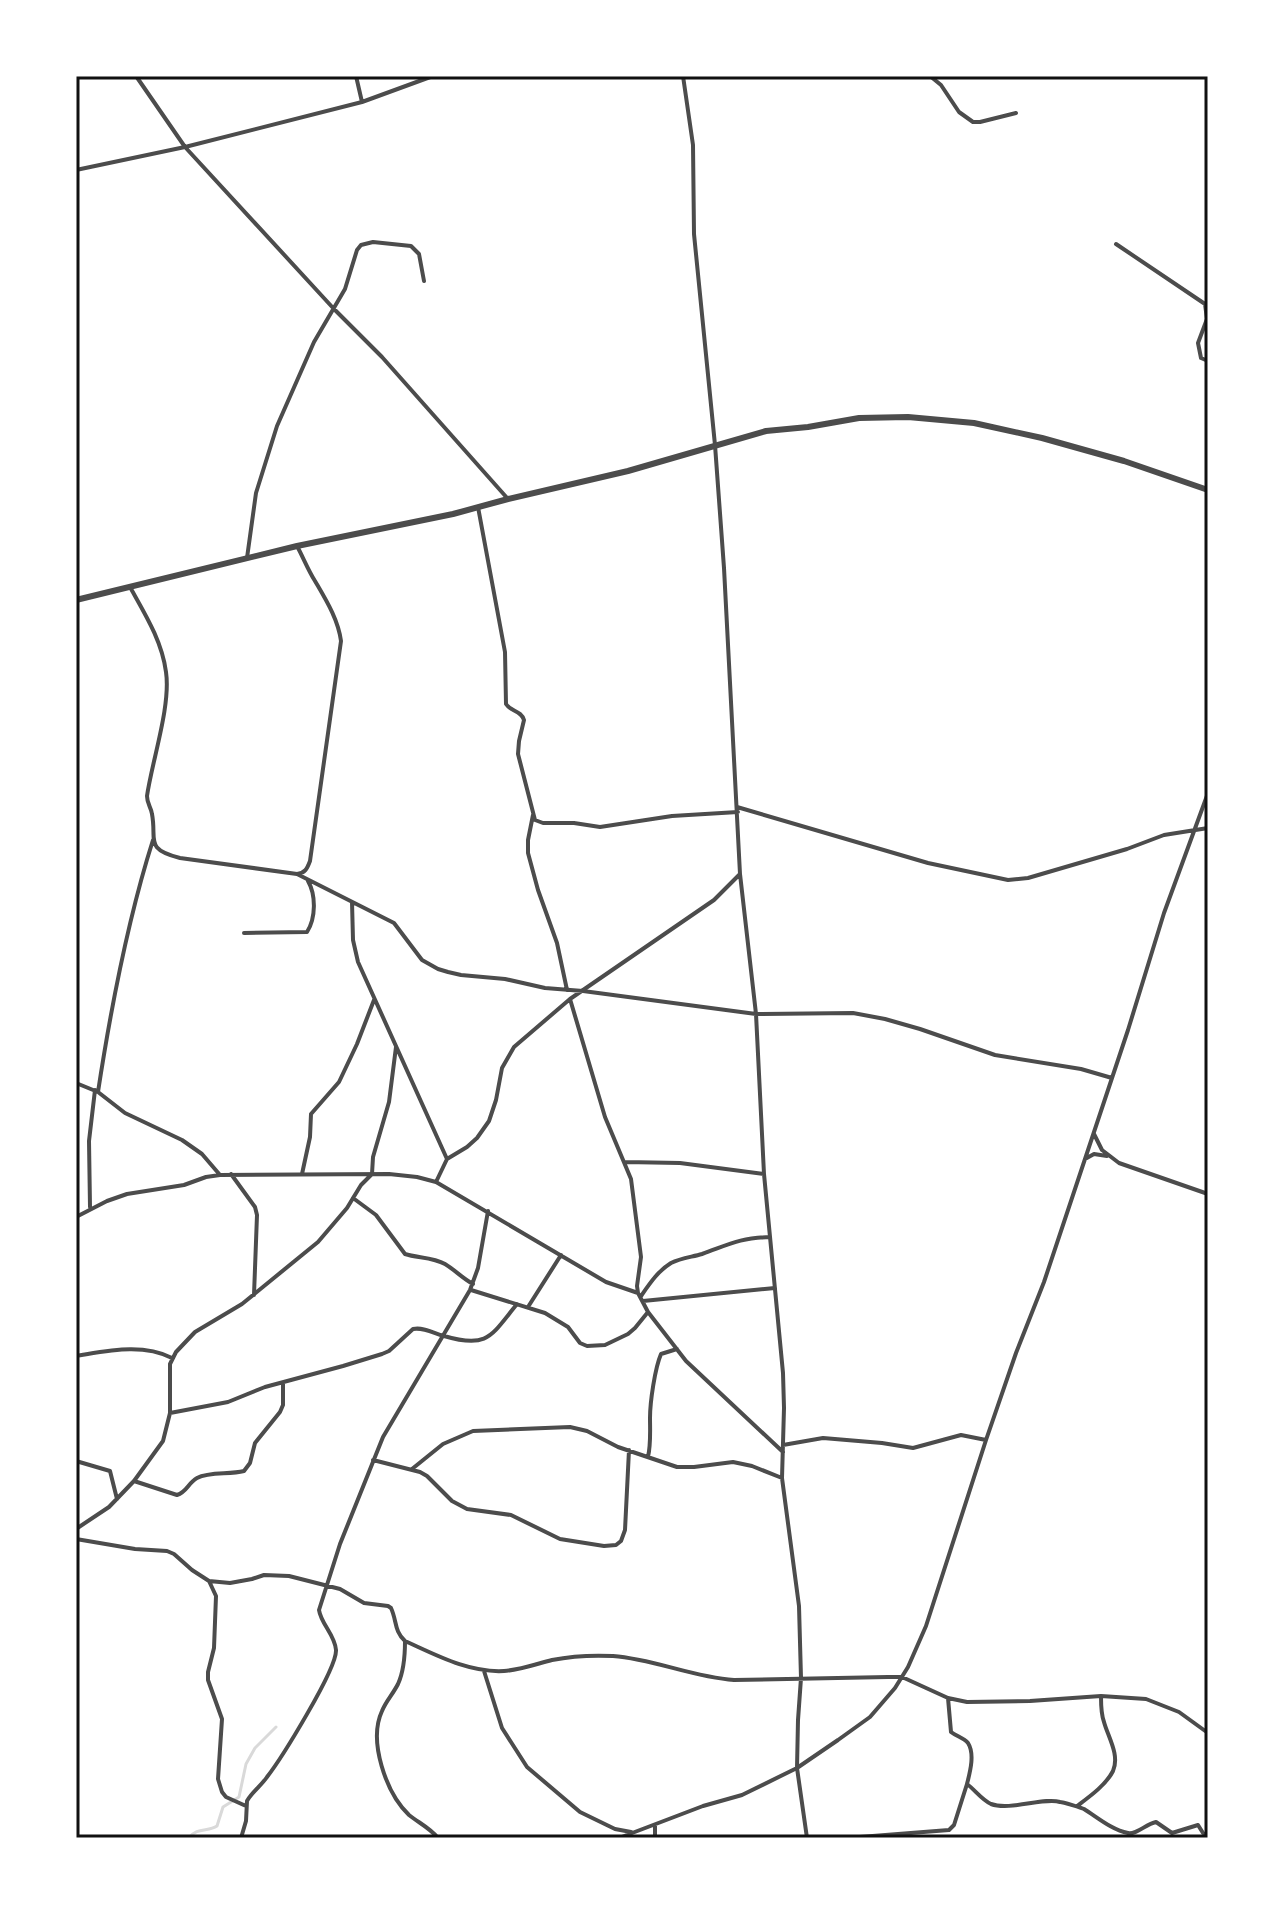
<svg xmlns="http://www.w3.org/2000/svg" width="1284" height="1914" viewBox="0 0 1284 1914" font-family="Cabin,sans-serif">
<rect width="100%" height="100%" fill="#fff"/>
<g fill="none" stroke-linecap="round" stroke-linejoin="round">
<path stroke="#d9d9d9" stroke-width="3" d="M189,1838C197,1827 208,1832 217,1826L223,1807L239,1797L246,1764L255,1748L276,1727"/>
<path stroke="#4c4c4c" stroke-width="4" d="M136,76L185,147L334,309L382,357L508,499
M356,76L362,102
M683,76L693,145L694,234L715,445L724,568L740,874L756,1014L764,1174L783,1373L784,1408L782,1478L799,1606L801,1678L798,1720L797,1768L807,1838
M930,76L941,85L959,112L973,122H980L1016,113
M76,170L185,147L362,102L433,76
M1116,244L1205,304L1207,319L1198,343L1201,358L1208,361
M478,507L505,652L506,704C511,712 521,710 524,720L519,741L518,754L535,820L543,823H574L600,827L672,816L738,812
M247,558L256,493L277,426L314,342L345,289L357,250L361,245L373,242L411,246L419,254L424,281
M130,587C145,614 162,641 166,672C171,706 152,761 147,796C147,804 151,807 152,814C157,840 144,849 180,858L297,874C305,873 307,869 310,861L341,641C338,619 326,600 315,581C308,570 303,557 297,546
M737,807L928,863L1008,880L1028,878L1127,849L1164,835L1208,828
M533,815L528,840V853L538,890L557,943L567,990
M297,874L394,923L422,960L438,969L448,972L461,975L505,979L545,988L583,991L756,1014L853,1013L885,1019L920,1029L995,1055L1081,1069L1112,1078
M352,902L353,940L358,962L447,1159
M244,933L307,932C316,918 316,895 308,881
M570,999L605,1117L631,1179L641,1257L637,1286L638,1293
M76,1083L98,1092L125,1113L182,1140L202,1154L220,1175
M98,1092C111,1007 127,922 153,840
M1094,1134L1102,1150L1119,1163L1208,1194
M1085,1159L1094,1154L1107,1156
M625,1162L680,1163L764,1174
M231,1174L255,1207L257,1215L254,1295
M302,1174L310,1137L311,1114L339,1082L357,1044L374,1000
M436,1182L447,1159L467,1147L477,1138L489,1121L496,1100L502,1068L514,1047L570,999L714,900L740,874
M353,1198L376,1215L405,1254C417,1258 433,1257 445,1264C455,1270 462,1278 473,1284
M90,1207L89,1141L95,1090
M76,1217L107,1201L127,1194L184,1185L206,1177L220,1175L389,1174L417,1177L436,1182L606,1282L638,1293L648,1312L686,1361L783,1452
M471,1290L545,1313L568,1327L580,1343L587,1346L605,1345L628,1334L635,1328L648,1312
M641,1296C650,1283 658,1271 671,1263C681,1258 692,1257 702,1254C730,1244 739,1238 770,1237
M643,1301L775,1288
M528,1307L561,1255
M76,1356C108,1351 142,1343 172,1358
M170,1413L228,1402L265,1387L343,1366L382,1354L389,1351L413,1329C424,1327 433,1333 444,1336C488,1349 491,1336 517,1304
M783,1445L823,1438L882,1443L913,1448L961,1435L986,1440
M648,1457C651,1444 650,1431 650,1418C650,1402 655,1368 661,1354L677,1349
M373,1460L420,1472L427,1476L452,1501L467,1509L511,1515L560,1539L604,1546L616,1545L621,1541L625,1530L629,1450
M76,1461L110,1471L117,1499
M412,1469L443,1444L473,1431L570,1427L587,1431L618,1447L677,1467H694L733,1462L752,1466L782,1478
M134,1481L177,1495C187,1492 188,1483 197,1478C210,1471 229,1475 244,1471L250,1463L255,1443L280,1412L283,1405V1383
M76,1529L109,1507L134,1481L163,1441L170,1413V1364L176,1352L195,1332L242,1304L318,1242L347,1208L361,1185L372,1174L373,1157L389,1102L396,1047
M76,1539L135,1549L167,1551L174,1554L192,1570L209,1581L230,1583L252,1579L264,1575L289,1576L340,1589L364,1603L388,1606L391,1608C397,1621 394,1631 405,1641C436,1655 469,1673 504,1671C520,1670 536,1664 552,1660C572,1656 593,1655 613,1656C654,1659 692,1677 734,1680L888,1677H902L948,1698L967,1702L1030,1701L1101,1696L1146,1699L1179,1712L1208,1733
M209,1581L216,1596L214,1648L208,1672V1680L222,1719L218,1779L222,1792L226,1797L246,1806
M405,1641C405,1656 404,1671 398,1684C393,1694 386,1701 382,1711C368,1741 386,1793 409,1815C419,1823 430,1828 438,1838
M484,1671L502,1728L527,1767L580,1812L615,1829L631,1832
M948,1698L951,1732C956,1736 964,1738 968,1743C975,1754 970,1772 967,1784
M1077,1806C1089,1797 1106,1785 1113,1771C1120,1755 1108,1737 1104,1722C1101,1714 1101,1705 1101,1697
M655,1826V1838
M241,1838L246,1821L247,1801C252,1792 261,1786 267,1777C281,1759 337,1669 336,1650C335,1635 321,1624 319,1610L340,1544L383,1437L470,1290L478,1268L488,1211
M619,1838L703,1806L742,1795L797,1768L838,1740L870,1717L895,1688L908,1667L926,1626L986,1440L1016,1353L1044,1282L1128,1030L1164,913L1208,793
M847,1838L949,1830L954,1825L967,1784C975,1790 982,1800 991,1804C1010,1811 1044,1797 1060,1802C1063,1802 1082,1808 1084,1809C1097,1817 1112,1830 1128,1833C1136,1835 1146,1824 1156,1822L1172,1833L1198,1825L1203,1833L1208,1835"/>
<path stroke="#4c4c4c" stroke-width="6" d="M76,600L297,546L453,514L508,499L628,471L766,431L808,427L859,418L908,417L974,423L1042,438L1124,461L1208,490"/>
</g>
<rect width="1284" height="1914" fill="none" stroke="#ffffff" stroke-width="156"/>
<rect x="78" y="78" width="1128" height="1758" fill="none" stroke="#111" stroke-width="3"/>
</svg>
